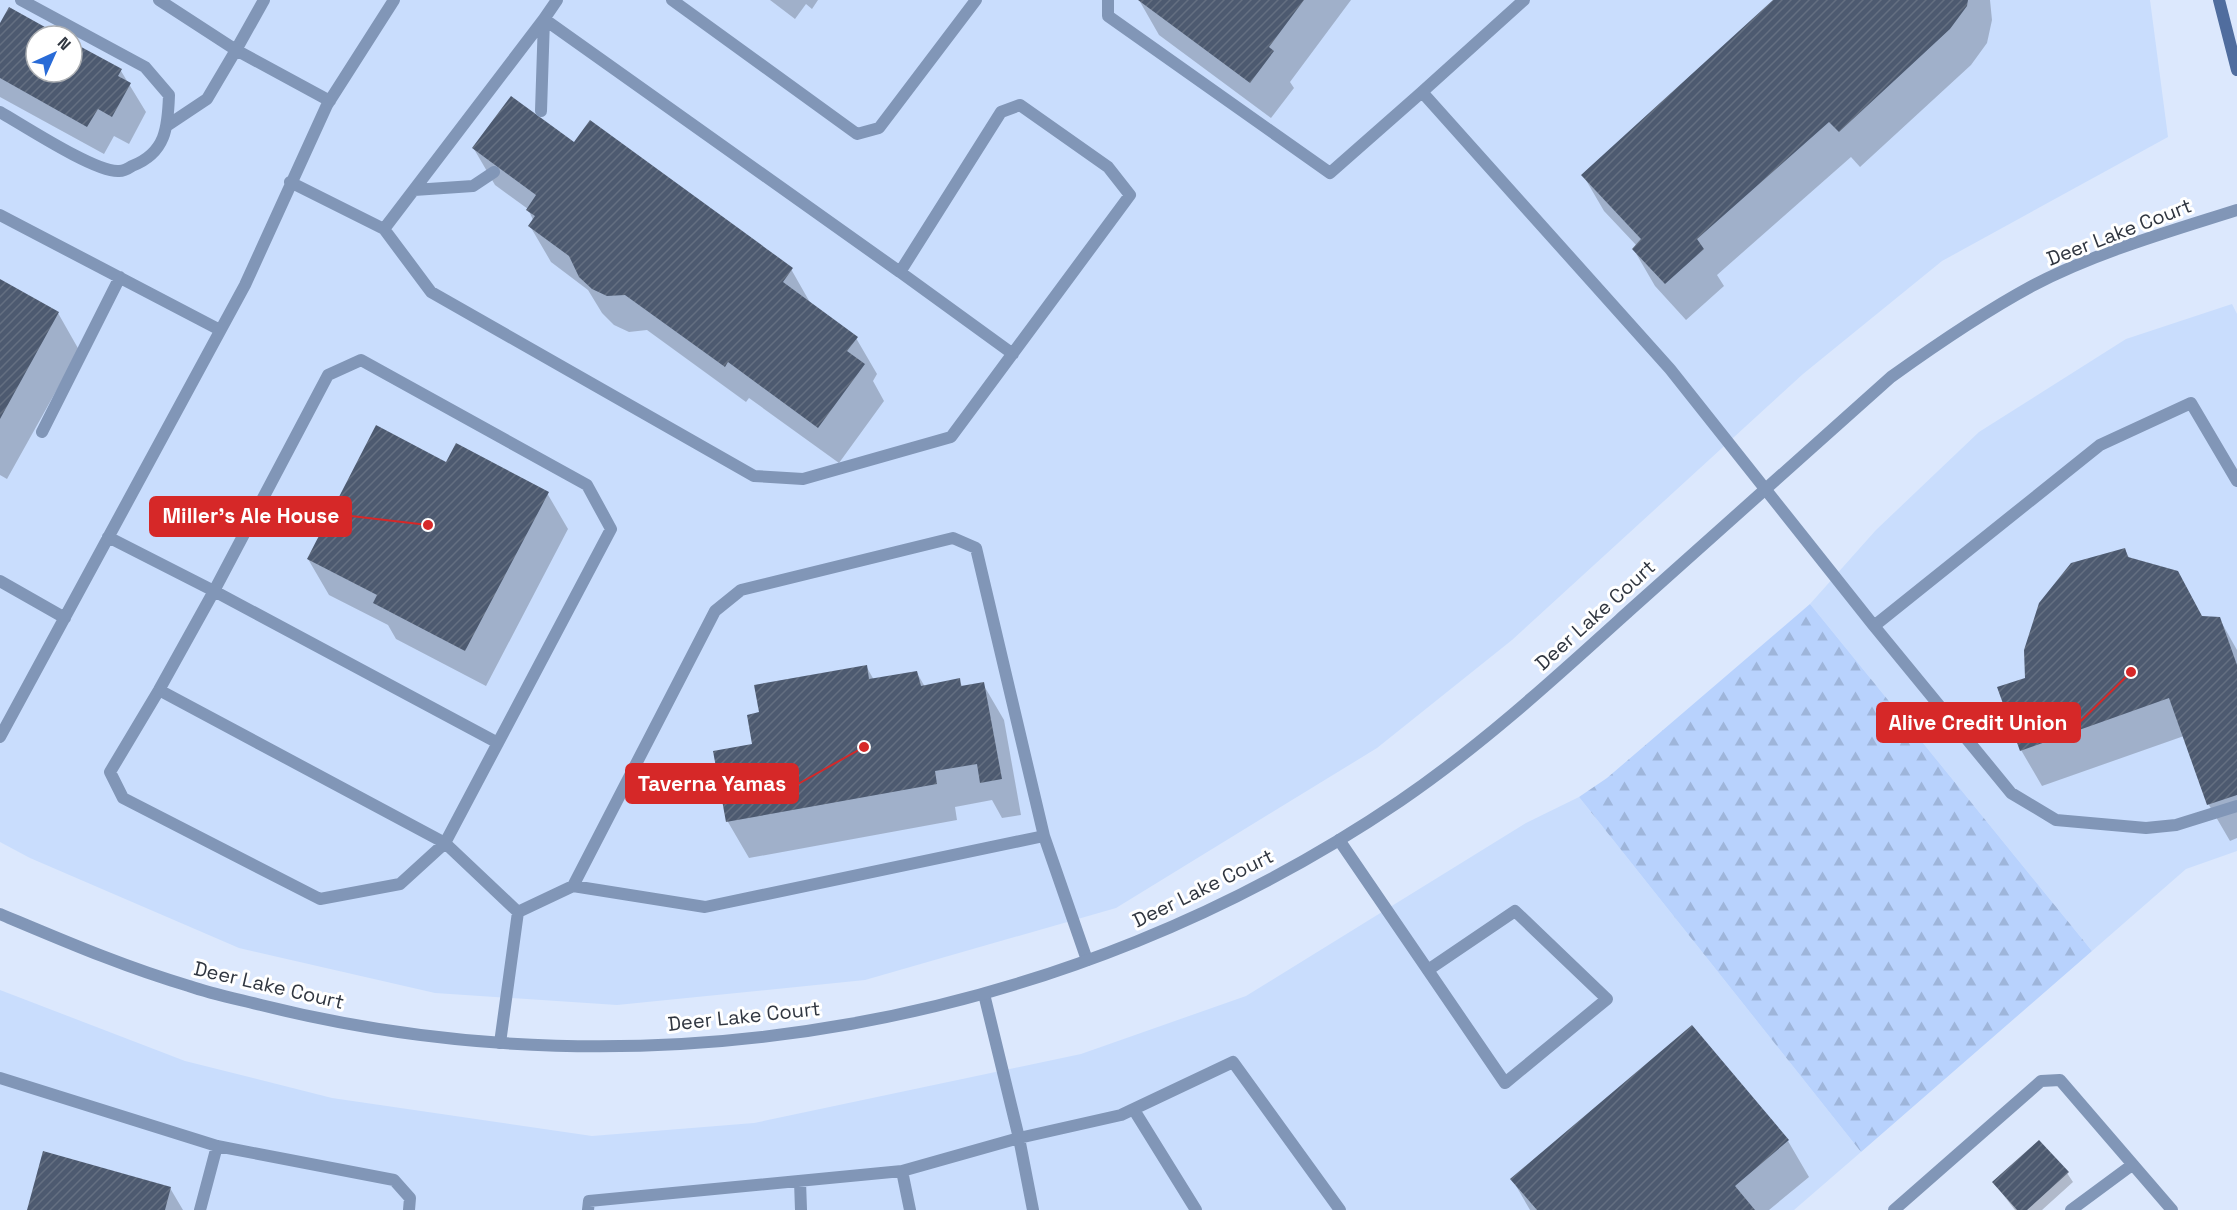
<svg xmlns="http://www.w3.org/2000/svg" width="2237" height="1210" viewBox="0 0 2237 1210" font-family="'Space Grotesk',sans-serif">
<defs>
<pattern id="forest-firs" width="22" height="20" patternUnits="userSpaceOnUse" patternTransform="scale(1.5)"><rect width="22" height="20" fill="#b8d2fd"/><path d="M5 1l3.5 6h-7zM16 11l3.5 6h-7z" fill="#9eb5da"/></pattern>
<pattern id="building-hatch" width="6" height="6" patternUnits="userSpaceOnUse" patternTransform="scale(1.5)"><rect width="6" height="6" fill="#4d5a70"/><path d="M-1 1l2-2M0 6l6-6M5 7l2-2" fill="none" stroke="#646f81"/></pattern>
</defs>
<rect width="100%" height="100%" fill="#dce8fd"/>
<path fill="#c9ddfd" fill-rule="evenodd" d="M0,0H2150L2168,137L1942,261L1803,374L1512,640L1377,748L1116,908L865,980L617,1005L435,993L239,948L30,858L0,842ZM36,36H72V72H36Z
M2232,304L2237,314V851L2186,869L2092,951L1810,604L1876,530L1979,432L2126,339Z
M1579,797L1861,1152L1794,1210H0V990L185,1061L332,1098L592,1136L754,1123L1081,1054L1246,996L1526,823Z"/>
<path fill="url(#forest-firs)" d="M1810,604L2092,951L1861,1152L1579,797L1607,778Z"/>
<path fill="#0003" d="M770,0H818L812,9L806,4L795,19Z
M1139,0H1351L1290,82L1294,88L1271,118L1159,35Z
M1775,0H1990L1992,20L1987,43L1971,65L1860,167L1851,157L1717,275L1724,286L1686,320L1655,286L1634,250L1637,246L1604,211L1583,175Z
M0,26L58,36H36V72H72V44L121,71L146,112L129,144L114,136L104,154L0,97Z
M574,144L791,269L812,306L856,338L877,374L873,381L884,401L839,463L749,398L746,402L647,330L629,332L614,325L602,313L588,290L551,262L530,226L533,220L528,209L495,185L474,149Z
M0,281L58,313L79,350L7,479L0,475Z
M447,464L547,493L568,529L486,686L396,639L388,625L329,595L308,559Z
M2125,550L2130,559L2203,618H2219L2237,650V838L2230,841L2209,805L2184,736L2042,786L2021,750L2027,679Z
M866,666L874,680L917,673L925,687L959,680L963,688L983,684L1004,720L1021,815L1002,818L992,800L955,807L957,820L749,858L728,822L714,753L754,745L761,713Z
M1788,1141L1809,1177L1769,1210H1530L1512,1179Z
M2067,1173L2073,1182L2042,1210H2015L1994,1183Z
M170,1188L183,1210H29Z"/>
<path fill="url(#building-hatch)" d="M1138,0H1304L1269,47L1274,51L1250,83Z
M1773,0H1968L1967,6L1950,29L1839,132L1829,122L1697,239L1704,249L1665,284L1632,249L1641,239L1581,175Z
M9,7L61,36H36V72H72V42L122,69L118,76L131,83L112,117L98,109L87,127L0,78V23Z
M511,96L574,142L590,120L793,268L783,282L858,337L847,351L865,364L818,428L728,362L725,367L625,295L607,296L592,289L579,277L569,256L528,226L535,216L526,210L536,195L472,148Z
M0,279L59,312L0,419Z
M376,425L446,462L456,443L549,492L465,651L373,603L377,595L307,559Z
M2125,548L2128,557L2178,571L2202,616L2220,617L2237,665V795L2207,805L2169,698L2020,751L1997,687L2025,678L2024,650L2039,603L2071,563Z
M867,665L869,679L917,671L921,686L960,678L961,686L984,682L1002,779L980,783L977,764L935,771L937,784L726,822L713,751L752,744L747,715L759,712L754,685Z
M1692,1025L1789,1140L1735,1186L1755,1210H1537L1510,1179Z
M2039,1140L2069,1172L2027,1210H2017L1992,1182Z
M43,1151L171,1187L165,1210H27Z"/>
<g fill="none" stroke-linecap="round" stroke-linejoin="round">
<path stroke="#8196b7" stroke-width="12" d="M159,0L236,50L264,0
M672,0L857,134L879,128L976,0
M1108,0V16L1330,173L1422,92
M1524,0L1422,92L1670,369L1874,626L2100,445L2191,403L2237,481
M541,111L544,19
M0,112C23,125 96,173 119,171C123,171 129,168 132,166C166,153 168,127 169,95L145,67L21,0
M168,125L207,99L236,50L330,101
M290,182L384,229L431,292L754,476L803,479L951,437L1130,195L1108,167L1020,105L1001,112L900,272L544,19L557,0
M414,190L473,186L494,172
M0,215L220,330
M384,229L544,19
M900,272L1013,354
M42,432L120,277
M108,537L214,591L159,690L110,772L123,798L320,899L400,884L445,843L611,529L587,485L361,360L328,375L214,591L498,743
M0,581L65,618
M1874,626L2011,793L2056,820L2146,828L2176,825L2237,806
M159,690L445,843L518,912
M0,737L245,285L327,105L394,0
M1044,836L1087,960
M1339,840L1505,1083L1607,999L1515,911L1428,970
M984,994L1019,1138L1121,1115L1233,1062L1340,1210
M500,1043L518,912L573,886L705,907L1044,836L976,548L953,538L741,590L715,611L573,886
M0,1078L217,1146L394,1180L410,1198L409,1210
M1134,1110L1196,1210
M902,1171L1019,1138L1033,1210
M800,1181L801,1210
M200,1210L217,1146
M588,1210L589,1201L902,1171L910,1210
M1894,1210L2041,1081L2060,1080L2172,1210
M2071,1210L2132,1165"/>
<path stroke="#8196b7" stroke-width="12" d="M0,914C62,940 124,967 189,986C212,994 237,999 261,1005C649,1102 1068,1026 1400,801C1482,745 1555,678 1629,611C1716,534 1803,455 1891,377C1937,344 1982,313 2032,286C2097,252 2168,232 2237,210"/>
<path stroke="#506d9e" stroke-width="12" d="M2219,0L2237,70"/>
</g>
<g text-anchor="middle" stroke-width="6" stroke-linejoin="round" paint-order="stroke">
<g font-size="20" fill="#303640" stroke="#fff">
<text transform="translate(2119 232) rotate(-21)" y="7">Deer Lake Court</text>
<text transform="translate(1595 615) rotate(-42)" y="7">Deer Lake Court</text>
<text transform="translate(1203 888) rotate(-26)" y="7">Deer Lake Court</text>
<text transform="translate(269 985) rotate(13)" y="7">Deer Lake Court</text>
<text transform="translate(744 1016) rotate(-6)" y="7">Deer Lake Court</text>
</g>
</g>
<path fill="none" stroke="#d62828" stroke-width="2" d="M428 525L351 516M2131 672L2080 722M864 747L798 784"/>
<g fill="#d62828" stroke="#fff" stroke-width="2">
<circle cx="428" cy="525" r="6"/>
<circle cx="2131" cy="672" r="6"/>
<circle cx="864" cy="747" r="6"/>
</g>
<g fill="#d62828" stroke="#d62828" stroke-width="2">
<rect x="150" y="497" width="201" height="39" rx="6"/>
<rect x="1877" y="703" width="203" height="39" rx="6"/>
<rect x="626" y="764" width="172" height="39" rx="6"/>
</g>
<g font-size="21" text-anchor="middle" font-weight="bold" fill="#fff">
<text x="251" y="523">Miller's Ale House</text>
<text x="1978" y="730">Alive Credit Union</text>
<text x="712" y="791">Taverna Yamas</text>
</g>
<g transform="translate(54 54) rotate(45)"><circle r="28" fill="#ffffff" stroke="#acafb3" stroke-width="1.5"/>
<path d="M0-4.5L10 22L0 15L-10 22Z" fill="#296bd7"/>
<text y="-9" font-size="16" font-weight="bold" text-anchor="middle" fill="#303640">N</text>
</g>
</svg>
